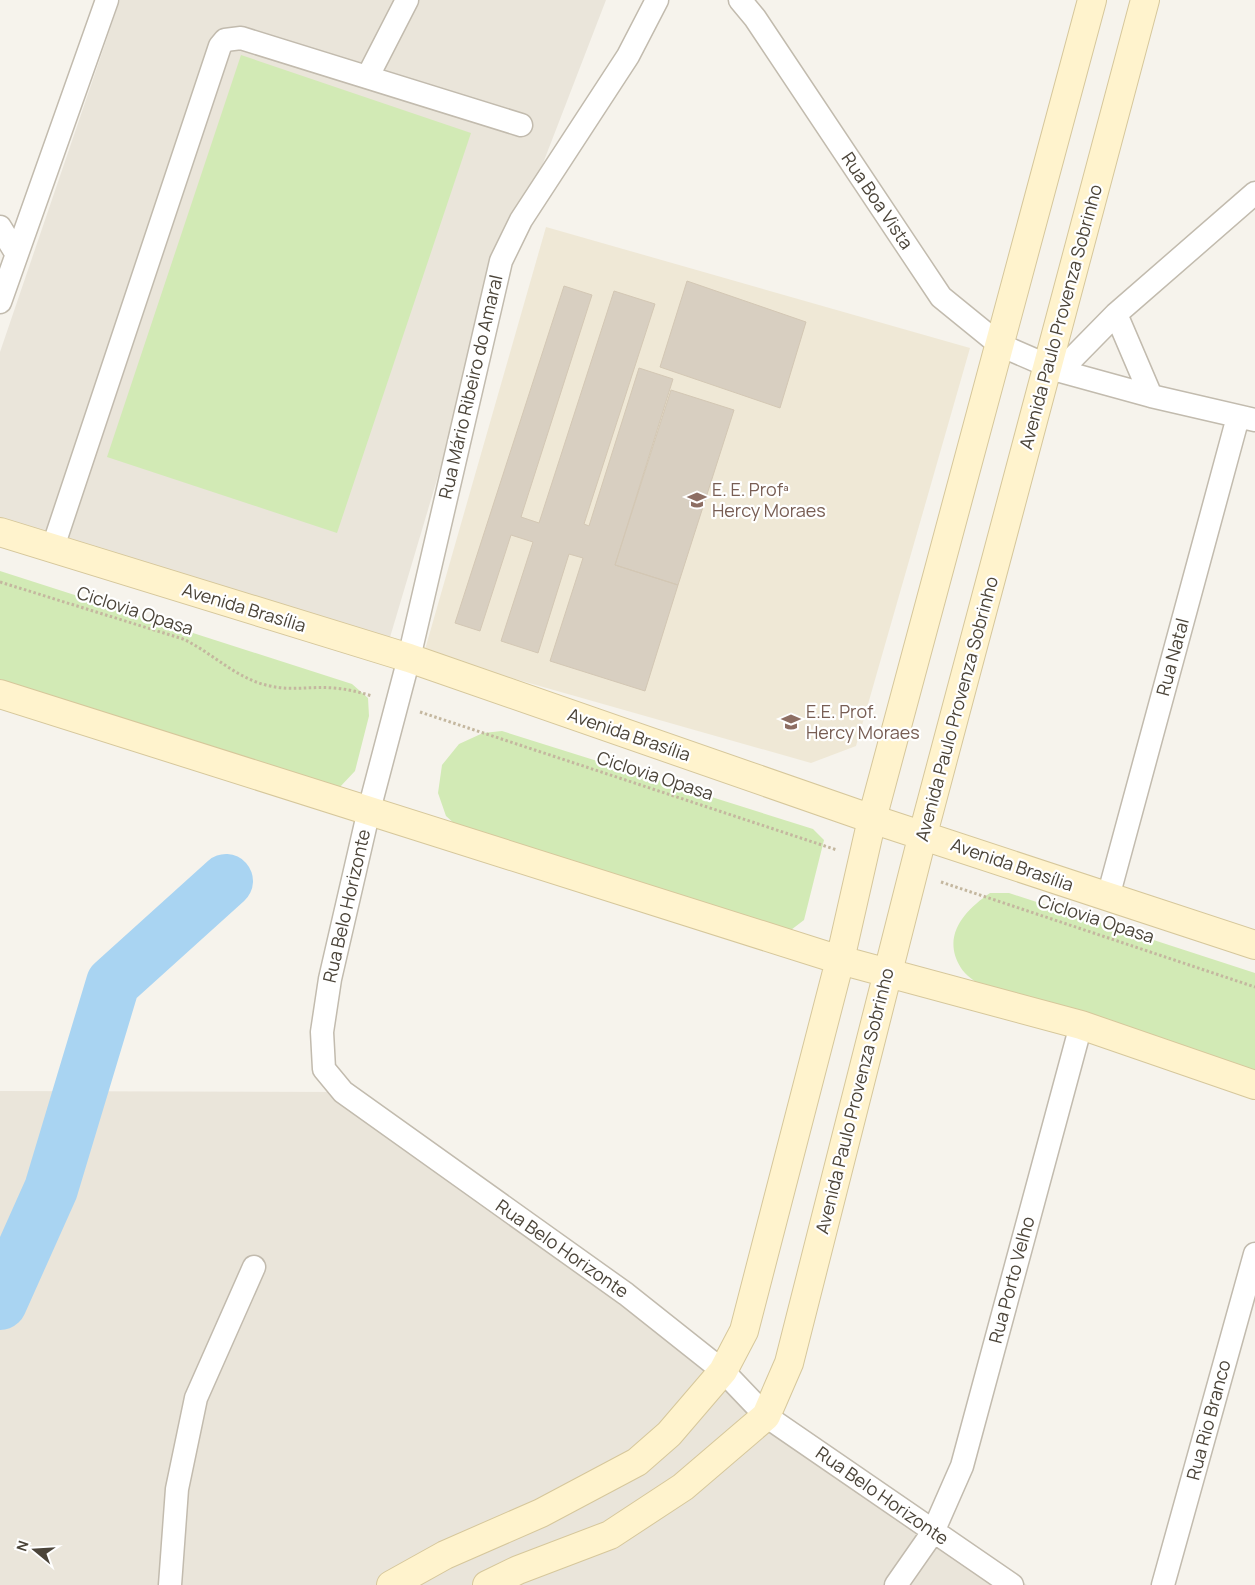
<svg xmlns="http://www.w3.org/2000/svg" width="1255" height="1585" viewBox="0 0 1255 1585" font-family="Manrope,sans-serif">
<rect width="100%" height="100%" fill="#f6f3ec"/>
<path fill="#eae5da" d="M120,0H606L491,298L388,644L0,521V352Z
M0,1091L343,1092L723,1371L1027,1585H0Z"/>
<path fill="#efe8d6" d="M546,227L970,348L856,746L811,763L424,653Z"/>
<path fill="#d2eab5" d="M241,55L471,133L337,533L107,457Z
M0,571L352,684L368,698L369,716L355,771L339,788L314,786L0,679Z
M502,731L813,829L824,840L804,920L787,933L467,835L446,816L438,793L442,765L459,744L483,733Z
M990,893H1009L1255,973V1077L981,986C975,981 965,975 961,968C941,936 964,911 990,893Z"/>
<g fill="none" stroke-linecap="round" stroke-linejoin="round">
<path stroke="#a9d4f2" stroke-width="54" d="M0,1303L51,1189L113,983L226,881"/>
</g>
<path fill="#d8cfc1" stroke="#d3c7b4" d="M687,281L806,322L780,408L660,367Z
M564,286L592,295L521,517L539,523L614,291L655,304L584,524L589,526L639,368L673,379L615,565L678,585L645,691L550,661L583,558L569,554L538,653L501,641L533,542L511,535L480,631L455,623Z
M671,390L734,410L678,585L615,565Z"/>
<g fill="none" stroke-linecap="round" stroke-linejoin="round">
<g stroke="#c2bbae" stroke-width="25">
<path id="street" d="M657,0L628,56L521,220L501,261L409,658L369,810L330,979L322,1032L324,1069L343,1092L626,1294L723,1371L766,1416L1012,1585
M740,0L755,18L941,297L1000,345L1060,371L1116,314L1255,193
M368,76L407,0
M0,227L16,253
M0,302L107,0
M1116,314L1151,396
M1060,371L1151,396L1255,420
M52,550L220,46L225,40L241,38L521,125
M1108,897L1238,417
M170,1585L177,1489L196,1398L254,1267
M896,1585L933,1532L962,1466L1081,1025
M1163,1585L1255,1254"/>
</g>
<g stroke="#d6c79b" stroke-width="30">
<path id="secondary" d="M0,532L409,658L872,819L1255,945
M0,694L840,960L1081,1025L1255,1085
M391,1585L445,1555L541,1513L637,1462L669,1434L723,1371L744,1331L840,960L872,819L1092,0
M487,1585L518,1570L610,1535L683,1487L766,1416L789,1363L923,834L1145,0"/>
</g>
<path stroke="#c4b79f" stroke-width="3" stroke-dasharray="2.5 2.5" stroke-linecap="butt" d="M0,582L183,639C213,653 236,679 270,686C292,691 312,686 334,688C347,689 359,692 372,696
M420,712L837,850
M941,882L1255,987"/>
<use href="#street" stroke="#fff" stroke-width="22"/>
<use href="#secondary" stroke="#fff3cd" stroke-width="28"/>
</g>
<defs>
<g id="school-bare" transform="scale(1.5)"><path d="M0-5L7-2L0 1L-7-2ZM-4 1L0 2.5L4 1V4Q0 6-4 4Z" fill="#8d6e63" stroke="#fff" stroke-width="2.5" paint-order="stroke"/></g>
</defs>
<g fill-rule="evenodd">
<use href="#school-bare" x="697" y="500"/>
<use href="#school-bare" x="791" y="722"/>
</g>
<g text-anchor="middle" stroke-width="4.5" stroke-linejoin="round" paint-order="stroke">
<g font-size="18" fill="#4b4439" stroke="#fff">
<text transform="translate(877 201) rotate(56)" y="6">Rua Boa Vista</text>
<text transform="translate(1061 317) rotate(-75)" y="6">Avenida Paulo Provenza Sobrinho</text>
<text transform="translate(471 387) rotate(-77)" y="6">Rua Mário Ribeiro do Amaral</text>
<text transform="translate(244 608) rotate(17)" y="6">Avenida Brasília</text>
<text transform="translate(135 611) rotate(18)" y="6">Ciclovia Opasa</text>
<text transform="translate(1173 657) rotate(-75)" y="6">Rua Natal</text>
<text transform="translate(957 709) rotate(-75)" y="6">Avenida Paulo Provenza Sobrinho</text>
<text transform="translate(629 735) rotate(19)" y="6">Avenida Brasília</text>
<text transform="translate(655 776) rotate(18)" y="6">Ciclovia Opasa</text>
<text transform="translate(1012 865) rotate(19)" y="6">Avenida Brasília</text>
<text transform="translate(347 906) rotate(-77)" y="6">Rua Belo Horizonte</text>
<text transform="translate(1096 919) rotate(18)" y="6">Ciclovia Opasa</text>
<text transform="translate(855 1101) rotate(-76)" y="6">Avenida Paulo Provenza Sobrinho</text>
<text transform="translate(562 1249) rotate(35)" y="6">Rua Belo Horizonte</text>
<text transform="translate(1012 1280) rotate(-75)" y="6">Rua Porto Velho</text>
<text transform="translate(1209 1420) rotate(-75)" y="6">Rua Rio Branco</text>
<text transform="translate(882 1496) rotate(35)" y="6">Rua Belo Horizonte</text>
</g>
<g font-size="18" fill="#785e54" stroke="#fff" text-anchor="start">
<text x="712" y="496">E. E. Profª<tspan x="712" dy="21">Hercy Moraes</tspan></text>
<text x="806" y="718">E.E. Prof.<tspan x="806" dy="21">Hercy Moraes</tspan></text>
</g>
</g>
<g transform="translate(35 1550) rotate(288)" stroke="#ffffff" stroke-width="4" paint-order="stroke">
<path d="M0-4L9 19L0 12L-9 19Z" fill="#4b4439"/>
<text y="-8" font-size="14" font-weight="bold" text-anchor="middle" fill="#4b4439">N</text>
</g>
</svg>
